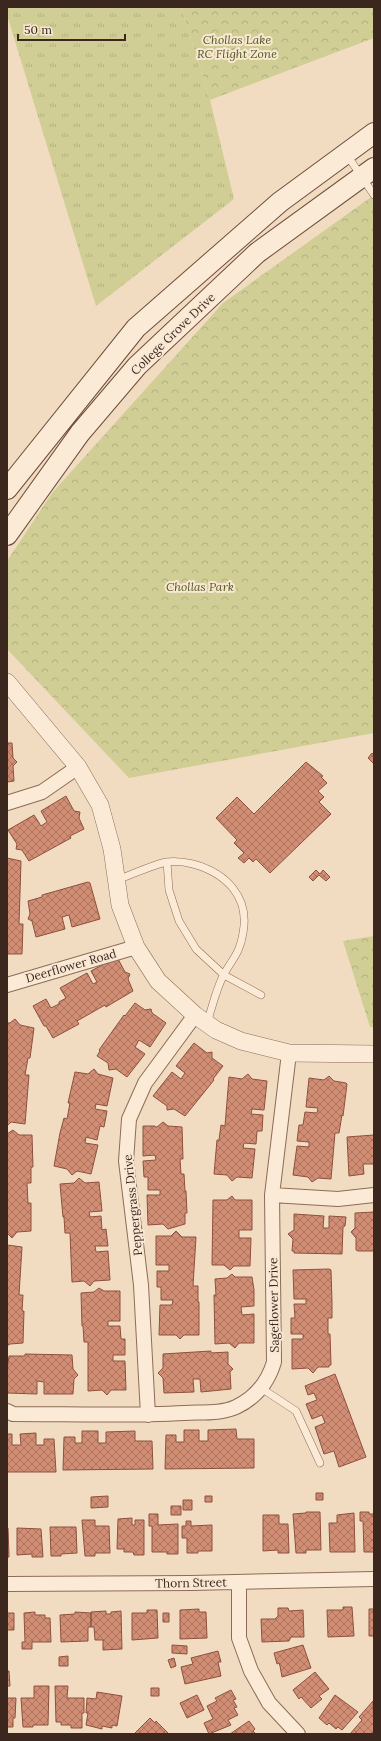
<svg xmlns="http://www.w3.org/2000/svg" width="381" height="1741" viewBox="0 0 381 1741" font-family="Lora,serif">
<defs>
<pattern id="grass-tufts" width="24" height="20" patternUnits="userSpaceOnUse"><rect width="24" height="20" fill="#d0ce95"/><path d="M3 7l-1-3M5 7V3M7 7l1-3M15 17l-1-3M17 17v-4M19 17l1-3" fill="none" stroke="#b4b180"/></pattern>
<pattern id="forest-crowns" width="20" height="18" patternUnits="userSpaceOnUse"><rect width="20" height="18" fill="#d0ce95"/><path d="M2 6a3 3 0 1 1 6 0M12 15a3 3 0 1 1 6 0" fill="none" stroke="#b4b180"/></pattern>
<pattern id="building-cross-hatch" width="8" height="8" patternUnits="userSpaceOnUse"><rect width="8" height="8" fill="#d28e75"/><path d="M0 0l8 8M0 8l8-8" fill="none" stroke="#ac745f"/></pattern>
</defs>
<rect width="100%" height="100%" fill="#f1dcc2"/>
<path fill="url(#grass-tufts)" d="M7,7H181L210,100L234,199L96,306L7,15Z"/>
<path fill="url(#forest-crowns)" d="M181,7H374V38L210,100Z
M374,195V733L129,778L7,649V561L52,493L223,303Z
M374,936V1027H370L343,941Z"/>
<path fill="url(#building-cross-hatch)" stroke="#8d503c" d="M7,743H12L13,758L17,762L13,766L14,781L7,782Z
M372,753L374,755V764L368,758Z
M306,762L323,776L321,777L327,783L318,791L324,797L319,802L331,814L270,873L256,859L253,862L249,858L244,863L238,858L244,853L234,843L237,840L216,818L237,797L254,814Z
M66,796L74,811L80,812L79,818L84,829L70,836L71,838L29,861L22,850L16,849L17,844L8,830L34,815L41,826L47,822L41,811Z
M7,858L21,861L19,924H23L22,954H7V956Z
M316,870L320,874L323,870L330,877L326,881L319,875L313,881L309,877Z
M88,882L90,883L100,919L72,927L69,915L62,917L65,929L36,937L32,921L28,919L30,914L28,901L42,897V895Z
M117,957L125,972L130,974L128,979L133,991L106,1007L105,1005L77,1021L79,1024L53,1038L46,1026H44L33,1006L46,999L51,1008L59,1004V1002L66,998L60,988L87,973L93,984L97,982L91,971Z
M135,1003L145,1010L151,1009L152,1013L166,1023L150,1047L139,1040L135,1047L145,1054L127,1077L116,1069L109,1070L108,1063L97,1056L100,1051L99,1050L124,1015L125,1016Z
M15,1019L20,1025L34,1028L30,1058H28L25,1075H29L25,1124L11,1122L7,1126V1023H10Z
M194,1043L207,1053L212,1052V1058L223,1066L213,1079L214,1080L185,1116L174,1109L167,1110V1106L153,1096L172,1072L181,1079L185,1073L176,1066Z
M94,1069L98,1074L113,1078L107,1106L96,1104L95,1109L107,1111L104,1127L100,1126L97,1140L86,1137L85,1143L98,1145L91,1174L77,1171L72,1175L67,1169L54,1166L60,1133L64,1118L67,1119L70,1103H68L75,1072L88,1074Z
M248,1074L252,1079L267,1081L264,1110L252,1109L251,1114L263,1115L262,1131H257L256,1144L244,1143L243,1148L255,1149L252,1178L237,1177L232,1181L227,1175L214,1174L217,1140H219L221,1125L225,1126L229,1077L242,1079Z
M329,1076L334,1081L346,1083L347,1084L343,1116L342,1115L339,1133H335L331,1179L318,1178L312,1182L308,1177L293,1175L297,1146L309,1147V1142L297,1141L299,1125H303L305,1112L317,1113L318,1108L306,1107L309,1078L324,1080Z
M163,1122L168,1126L182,1127L183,1159H180L181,1174H184L185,1191H186L187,1213H185V1224L168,1229L163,1224L148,1225L147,1195H160V1190H148V1177H144L143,1161L156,1160L155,1155L143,1156V1126H155V1127H157Z
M13,1130L19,1135H32L33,1167H31V1183H27L28,1203H31V1231L17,1232L12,1238L7,1233V1134Z
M374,1135V1164H363L364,1174L349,1176L347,1137Z
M79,1178L85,1183L99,1182L102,1211L89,1212L90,1217L101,1216L102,1230L106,1229L108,1246H95L96,1252L108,1251L110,1280L94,1281L90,1286L84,1281L72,1282L70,1233H65L64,1217H63L60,1184L74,1183Z
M232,1196L235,1200H252V1230H239V1238H251L250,1266H234L230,1270L224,1265H212L213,1200H227Z
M374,1212V1251H358L356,1250V1238L351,1232L355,1228V1213Z
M294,1214L324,1216L323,1228H329V1216L346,1217L345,1226L343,1227L342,1254L294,1253V1251H292L293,1239L288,1234L294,1230Z
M176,1231L182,1237H196L193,1286H198V1302H199V1335H184L180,1339L176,1335H159L160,1305H172L173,1300H161V1287H157V1271H169V1265H156V1236H171Z
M7,1245L22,1247L19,1295H23L22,1311H24L23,1343L10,1344L7,1346Z
M329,1269L331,1270L332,1302V1318H328V1334H330L331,1365H329V1367H318L313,1373L308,1368L292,1369V1339H303V1334H291V1318H295L294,1304H306V1299H294L293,1270Z
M232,1274L235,1277H252L254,1290V1306L241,1307L242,1315L254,1314V1343H239L235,1348L229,1343L215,1344L214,1295H216L215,1279L227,1278Z
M99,1288L104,1291H120V1321H108V1326H120L121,1339H125V1355H113V1361H125L126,1390H111L107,1395L102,1390L88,1391V1342H84L83,1326H82L81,1293L94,1292Z
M211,1351V1353L228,1352V1364L233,1369L230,1372L231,1389L201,1392L200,1379H193L194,1392L164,1393L163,1378L158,1373L163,1368V1354Z
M25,1354L72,1355L73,1369L78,1375L74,1379L73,1394H44V1382L37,1381V1394L7,1393V1370L9,1356H25Z
M335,1374L366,1457L339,1467L334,1451L324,1454L315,1427L325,1423L322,1415L312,1419L306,1404L317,1400L314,1393L308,1395L305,1386Z
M236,1429L237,1439H254V1468L165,1469L166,1435H176V1442H184V1430H199V1441H208V1430Z
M82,1431H98V1443H106V1432L135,1431V1441H152L153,1469L63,1470L64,1437H75V1443H82Z
M36,1433V1445H44V1439H54L56,1472H7V1434H12V1445H21L20,1434Z
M316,1493H323V1500H316Z
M108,1496V1507L91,1508V1497Z
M205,1496H212V1502H205Z
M183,1500H192V1510H183Z
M171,1506H181V1515H171Z
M306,1512H320L321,1550H306V1553H296L293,1514L306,1513Z
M360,1512H369V1514H374V1552H364L363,1521H360Z
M354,1513L355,1552H330L329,1523H337V1515Z
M149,1514H158V1525L178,1524V1554H167V1552H152V1526H149Z
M263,1515H279V1524H288L289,1553H278V1550L263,1551Z
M132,1518V1525H135V1520H144V1555H134L133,1552H124V1549H117L118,1519Z
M82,1520H95V1526H109L110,1553H95V1556H85Z
M186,1521H191V1526L212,1525V1551H198V1553H187V1538H182V1526H186Z
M50,1527H76L77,1553L61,1554V1556H51Z
M7,1528H8L9,1557H7Z
M17,1528L41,1529L43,1557H32V1554L17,1555Z
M343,1607H352L354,1636L328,1637L327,1610H343Z
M278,1608H288L289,1611L303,1610L304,1637H291L289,1641L262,1642L261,1619H275L278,1616Z
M199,1609V1612H206L207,1638L180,1639V1610Z
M369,1609H374V1636H369Z
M147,1610H157L158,1638L132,1640V1613H147Z
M106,1611V1614H111V1612L121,1611L122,1649L103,1650V1640H95L94,1627H91V1612Z
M35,1612V1615H45V1618H50L51,1642H32V1649H22V1642H25L24,1613Z
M75,1612L91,1613V1627H88V1641L61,1642L60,1615L75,1614Z
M7,1613H14V1630H7Z
M163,1613H169V1622H163Z
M172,1645L187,1646V1654L172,1653Z
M303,1645L311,1668L282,1677L280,1666L279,1663L277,1664L274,1653Z
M218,1651L221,1662H218L221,1676L185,1684L181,1667L193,1664L191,1658Z
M68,1656V1666H59V1657Z
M174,1658L176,1666L171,1668L168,1660Z
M7,1671H9L10,1686H7Z
M315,1672L329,1689L319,1696L322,1699L311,1708L301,1697L299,1699L293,1690Z
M34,1686H49L48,1725H33V1727H23L21,1698H34Z
M55,1686H68L67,1698H84V1713H82V1728H71V1725H61V1722H56Z
M151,1688H159V1696H151Z
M231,1690L236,1699L233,1700L237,1707L234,1708L238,1715L228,1720L231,1725L209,1734L204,1723L213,1719L207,1706L217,1701L215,1698Z
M97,1692L122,1696L117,1726L112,1725V1728L102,1726V1729L86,1725L88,1713H86L87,1698L96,1699Z
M197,1695L204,1710L187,1718L180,1703Z
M335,1695L358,1712L342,1730L338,1727L336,1729L329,1723L327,1725L319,1718Z
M7,1698H16L15,1718H13V1727H7Z
M373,1701L374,1734H350L362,1720L359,1717Z
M150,1718L155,1723L156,1721L169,1734H134Z
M249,1721L255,1729L253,1731L256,1734H230Z"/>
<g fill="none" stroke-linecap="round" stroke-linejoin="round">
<g stroke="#8c6c58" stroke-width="8">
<path id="service" d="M347,155L374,195
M167,862L169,890L179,921L196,949L224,975L261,995
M117,880C133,874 150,866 166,862C175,861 185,862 193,864C226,873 250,897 243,933C240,953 233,958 224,974C216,989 212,1008 207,1023
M261,1388L296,1411L320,1463"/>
</g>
<g stroke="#8c6c58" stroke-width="16">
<path id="minor" d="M7,803L42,792L78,767
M7,985L136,947
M272,1195L338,1199L374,1195
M7,1411L13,1414C71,1414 128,1416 185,1413C201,1412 221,1414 236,1407C255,1398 268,1382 274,1362L272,1195L289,1053
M148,1415L141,1285L126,1161L129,1119L145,1083L195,1015
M239,1582V1638L251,1671L269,1703L298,1734
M7,1584L191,1583L374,1579"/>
</g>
<g stroke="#8c6c58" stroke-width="18">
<path id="tertiary" d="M7,682L78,767L100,805L112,849L120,905L136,947L158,981L195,1015L216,1030L241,1041L289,1053L374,1054"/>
</g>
<g stroke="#6e4d3b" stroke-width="22">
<path id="secondary" d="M7,489L136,328L280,202L374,133
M7,535L80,433L137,366L257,253L374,168"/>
</g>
<use href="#service" stroke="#fbead6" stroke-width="7"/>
<use href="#minor" stroke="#fbead6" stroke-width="14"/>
<use href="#tertiary" stroke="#fbead6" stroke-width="17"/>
<use href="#secondary" stroke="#fbead6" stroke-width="20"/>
</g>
<g text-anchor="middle" stroke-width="4" stroke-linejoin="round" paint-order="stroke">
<g font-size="12" font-style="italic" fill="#535922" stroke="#f8e7d2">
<text x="237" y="44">Chollas Lake<tspan x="237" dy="14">RC Flight Zone</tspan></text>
<text x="200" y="591">Chollas Park</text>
</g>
<g font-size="12" fill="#3b271d" stroke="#f8e7d2">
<text transform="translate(173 334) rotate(-44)" y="4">College Grove Drive</text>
<text transform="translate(71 966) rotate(-16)" y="4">Deerflower Road</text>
<text transform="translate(133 1205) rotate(-96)" y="4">Peppergrass Drive</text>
<text transform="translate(274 1305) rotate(-91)" y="4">Sageflower Drive</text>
<text transform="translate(191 1583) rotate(-1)" y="4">Thorn Street</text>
</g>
</g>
<rect width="381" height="1741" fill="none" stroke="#3b271d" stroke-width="16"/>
<path d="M18 34v6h107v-6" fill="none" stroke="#3b271d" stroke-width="2"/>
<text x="24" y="34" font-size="12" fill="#3b271d" stroke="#f8e7d2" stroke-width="3" paint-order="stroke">50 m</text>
</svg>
